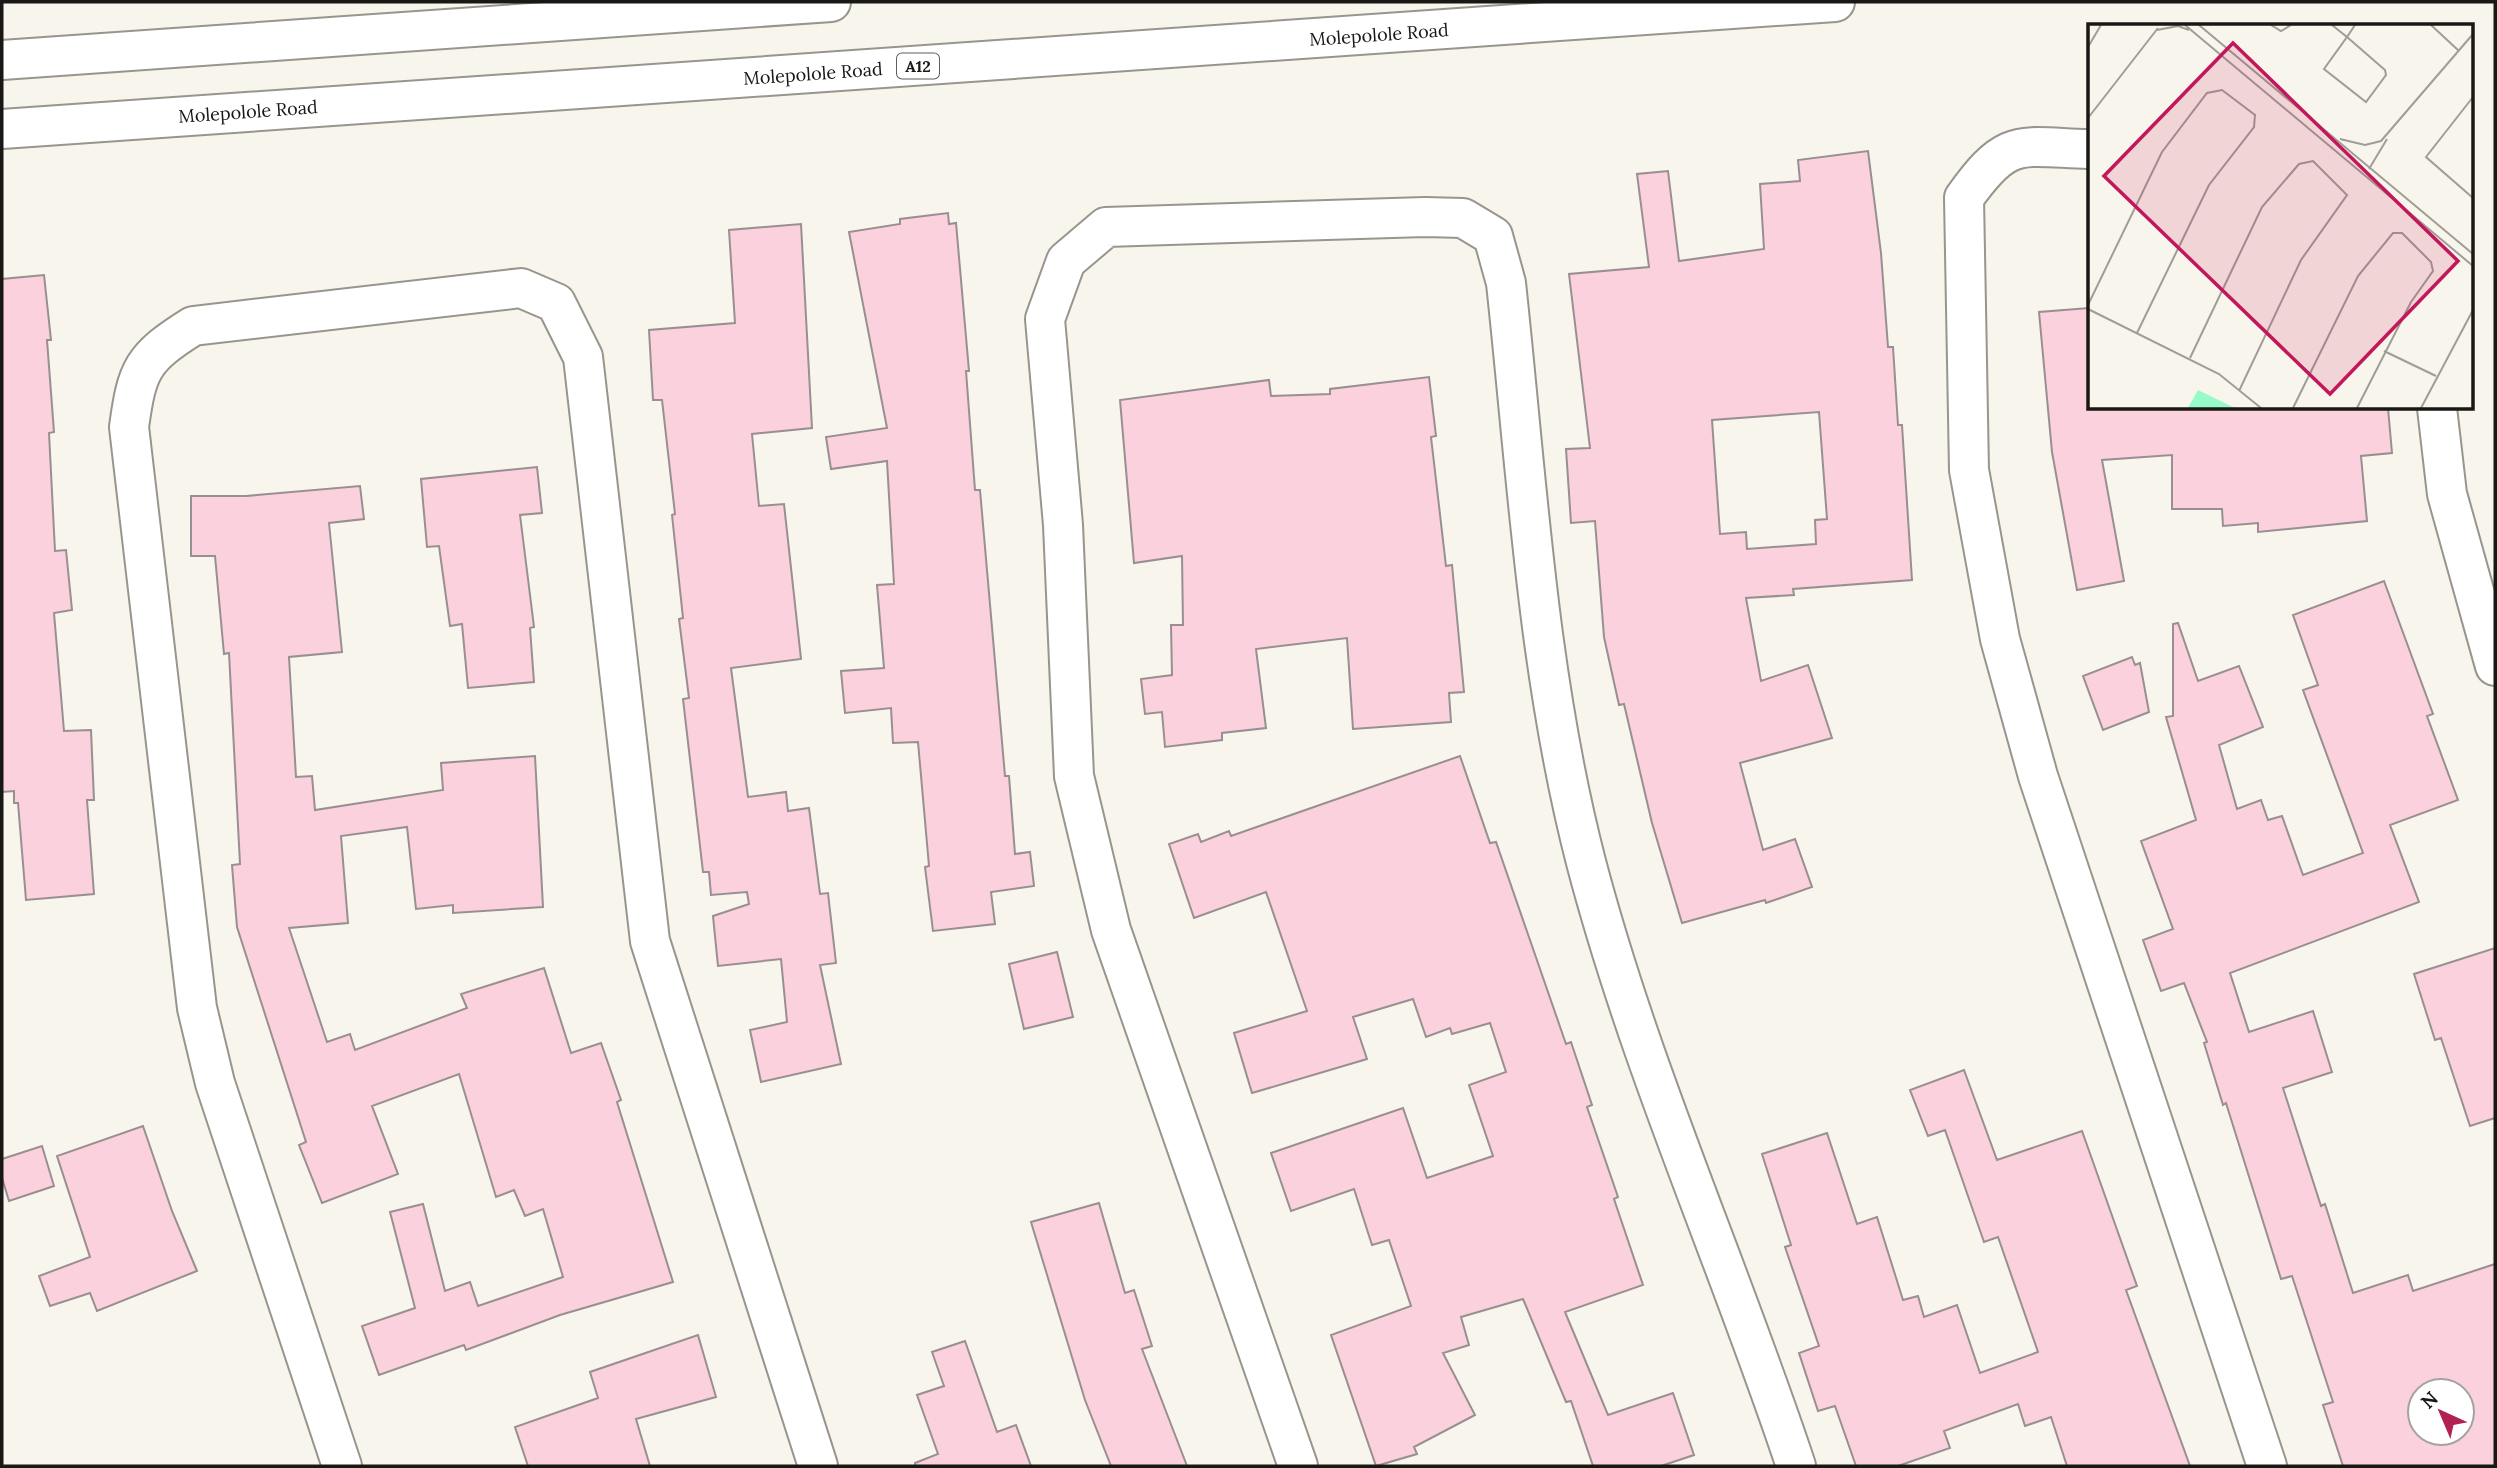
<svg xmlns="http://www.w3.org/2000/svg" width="2497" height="1468" viewBox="0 0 2497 1468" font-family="Lora,serif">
<rect width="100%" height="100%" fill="#f8f5ec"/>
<path fill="#fad1dc" stroke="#998f92" stroke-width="2" fill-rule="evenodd" d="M1868,151L1881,253L1888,347H1893L1898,425H1902L1912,580L1793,589L1794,595L1746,598L1761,681L1808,665L1832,738L1740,763L1763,850L1795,839L1812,887L1766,903L1765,900L1682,923L1652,823L1624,704L1619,705L1604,637L1595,521L1571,523L1566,449L1590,448L1569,274L1649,267L1637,174L1668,171L1679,261L1764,249L1760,184L1800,181L1798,160ZM1819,412L1827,519L1815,520L1816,544L1747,549L1746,532L1720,534L1712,420Z
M948,213L949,224L956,223L969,371H966L975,490H980L1005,776H1009L1015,854L1030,852L1034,886L991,892L995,924L933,931L925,867L929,866L918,742L893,743L891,708L845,713L841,671L884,668L877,585L894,584L887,461L831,469L826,437L887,428L849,232L900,224V219Z
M801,224L812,428L752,434L759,506L784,504L801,659L731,668L748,797L786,792L788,811L809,808L820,894L828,893L836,963L820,965L841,1064L761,1082L750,1030L787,1022L781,959L718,966L713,916L749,904L747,892L711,895L709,872H703L683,699L689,698L679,619L683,618L672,515L675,514L662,400H653L649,330L735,323L729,230Z
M44,275L51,340H47L54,432L49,433L55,551L66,550L72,610L54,613L64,731L91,730L94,800H87L94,894L26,900L18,803H14V791L2,792V279Z
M2089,308V408H2388L2392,453L2361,456L2367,521L2258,532V523L2223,526L2222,509H2172V455L2102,460L2124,581L2077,590L2052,452L2039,312Z
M1429,377L1436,436L1431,437L1446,566L1452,565L1464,692L1449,693L1451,722L1353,729L1347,638L1256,649L1266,728L1222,733V740L1165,747L1162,712L1145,714L1141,679L1172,675L1171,625H1183L1182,556L1134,563L1120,400L1269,380L1271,396L1330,394V389Z
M537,467L542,513L520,515L534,627L530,628L534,682L468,688L462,624L450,626L439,546L427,547L421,479Z
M360,486L364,519L329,523L342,652L289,657L296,777L312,776L315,810L443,790L441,763L535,756L543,907L453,913V905L416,909L407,827L341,836L348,923L289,928L327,1042L350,1034L355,1050L467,1008L461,994L544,968L571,1053L601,1043L621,1100L617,1102L673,1282L560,1315L466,1350L464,1345L379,1375L362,1326L415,1308L390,1212L423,1204L445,1291L470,1282L478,1306L563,1277L543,1209L525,1216L514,1190L496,1197L459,1074L372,1106L398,1174L322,1203L299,1145L306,1142L237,927L232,865L240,864L229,653L224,654L215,556H191V496H246Z
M2384,581L2433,714L2427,716L2458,800L2390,825L2419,902L2230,973L2249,1032L2313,1011L2332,1072L2283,1088L2321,1206L2325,1204L2353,1293L2408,1275L2413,1291L2495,1264V1466H2343L2323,1405L2333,1402L2292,1276L2281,1279L2226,1103L2223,1105L2204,1043L2207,1042L2184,983L2161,991L2143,940L2173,929L2141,841L2196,820L2166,717L2173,716V624L2178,623L2198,681L2239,666L2263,727L2219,745L2237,809L2261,800L2268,820L2282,816L2303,875L2363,853L2303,690L2318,685L2293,615ZM2420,1391H2462V1433H2420Z
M2132,657L2135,665L2140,663L2149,712L2103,730L2083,676Z
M1460,756L1490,843L1496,842L1566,1044L1571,1042L1592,1105L1587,1107L1618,1197L1614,1199L1643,1285L1565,1312L1608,1415L1673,1393L1694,1455L1661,1466H1593L1571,1401L1566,1402L1523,1299L1461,1317L1469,1345L1443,1353L1475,1415L1414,1447L1417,1454L1376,1466L1331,1335L1411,1306L1389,1240L1372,1245L1354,1189L1291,1211L1271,1153L1403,1108L1427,1178L1493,1156L1469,1085L1506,1072L1490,1023L1452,1034L1450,1028L1426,1037L1413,999L1353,1017L1367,1059L1252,1093L1234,1033L1307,1011L1266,892L1194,918L1169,844L1198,834L1201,842L1229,831L1231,836Z
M2495,948V1118L2470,1126L2441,1038L2435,1040L2414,974Z
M1057,952L1073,1017L1024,1029L1009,964Z
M1964,1070L1997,1160L2082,1131L2137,1286L2126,1290L2190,1466H2067L2051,1417L2025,1426L2018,1404L1944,1431L1950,1448L1898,1466H1856L1835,1406L1818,1411L1799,1353L1819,1346L1785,1247L1791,1245L1762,1154L1827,1133L1857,1224L1877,1217L1903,1300L1918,1296L1924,1317L1957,1305L1980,1373L2038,1352L1998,1237L1984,1242L1945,1130L1928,1136L1910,1090Z
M143,1126L172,1211L197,1271L97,1311L90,1293L50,1306L39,1276L90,1257L57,1156Z
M42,1146L54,1186L9,1201L2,1178V1159Z
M1099,1203L1125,1293L1134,1290L1152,1346L1142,1349L1187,1466H1111L1085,1400L1031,1222Z
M698,1335L716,1397L636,1419L650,1466H528L515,1427L598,1398L590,1372Z
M965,1341L997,1432L1016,1425L1031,1466H915V1463L938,1454L917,1395L944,1386L932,1352Z"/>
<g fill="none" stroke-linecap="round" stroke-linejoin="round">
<g stroke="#98958d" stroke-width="42">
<path id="minor" d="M2089,149C2018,147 2008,136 1964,198L1969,470L2000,639L2038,776L2267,1466
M2437,408L2447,494L2495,666
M342,1466L215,1083L197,1008L129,427C137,369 142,358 193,326L521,288L556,303L583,357L650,941L818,1466
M1298,1466L1111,930L1074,776L1063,525L1045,319L1066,261L1106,227L1425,217L1463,218L1493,236L1506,283C1527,476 1537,673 1586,862C1640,1068 1729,1264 1796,1466"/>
</g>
<g stroke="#98958d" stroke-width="42">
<path id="primary" d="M2,60L831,2
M2,129L1835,2"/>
</g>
<use href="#minor" stroke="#fff" stroke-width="38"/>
<use href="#primary" stroke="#fff" stroke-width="38"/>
</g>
<g text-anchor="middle" stroke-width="5" stroke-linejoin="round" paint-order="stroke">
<rect fill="#fff" stroke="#5e5d5b" stroke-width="2" x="897" y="53.5" width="42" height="25" rx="5"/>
<g font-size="16" font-weight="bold" fill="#191815">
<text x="918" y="72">A12</text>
</g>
<g font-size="18" fill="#191815" stroke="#fff">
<text transform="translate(1379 35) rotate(-4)" y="6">Molepolole Road</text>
<text transform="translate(813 74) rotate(-4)" y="6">Molepolole Road</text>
<text transform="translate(248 112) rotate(-4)" y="6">Molepolole Road</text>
</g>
</g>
<g transform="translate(2088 24)">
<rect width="385" height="385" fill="#f8f5ec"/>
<path d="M110,366L147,384H100Z" fill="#97fac9"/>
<path fill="none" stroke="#9f9d96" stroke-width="2" d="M97,1L385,242M111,1L385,230M183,1L193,7L203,1M244,1L259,13L267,1M343,1L371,27M69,6L90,2L101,6M259,13L297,46L298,51L278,78L236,45ZM0,23L13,1M385,73L338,133L385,174M0,94L70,4M252,115L277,121L293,117L385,10M281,145L299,115M0,281L74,128L119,69L134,66L167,91L166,103L121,161L49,309M0,285L131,350L173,384M296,327L348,352M102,334L174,183L211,140L225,137L259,171L213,236L151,367M205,384L270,252L305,209H314L343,238L345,247L323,278L269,384M333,384L385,286"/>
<path fill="#c2185b" fill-opacity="0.15" stroke="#c2185b" stroke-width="3.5" d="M145,19L370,237L242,370L16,152Z"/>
<rect width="385" height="385" fill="none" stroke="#191815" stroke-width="3.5"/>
</g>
<rect width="2497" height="1468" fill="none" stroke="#191815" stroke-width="7"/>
<g transform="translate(2441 1412) rotate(316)"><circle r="33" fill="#ffffff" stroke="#a3a3a1" stroke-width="2"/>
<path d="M0-5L12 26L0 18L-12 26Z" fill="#b22251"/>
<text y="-10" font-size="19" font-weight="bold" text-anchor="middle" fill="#191815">N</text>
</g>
</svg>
